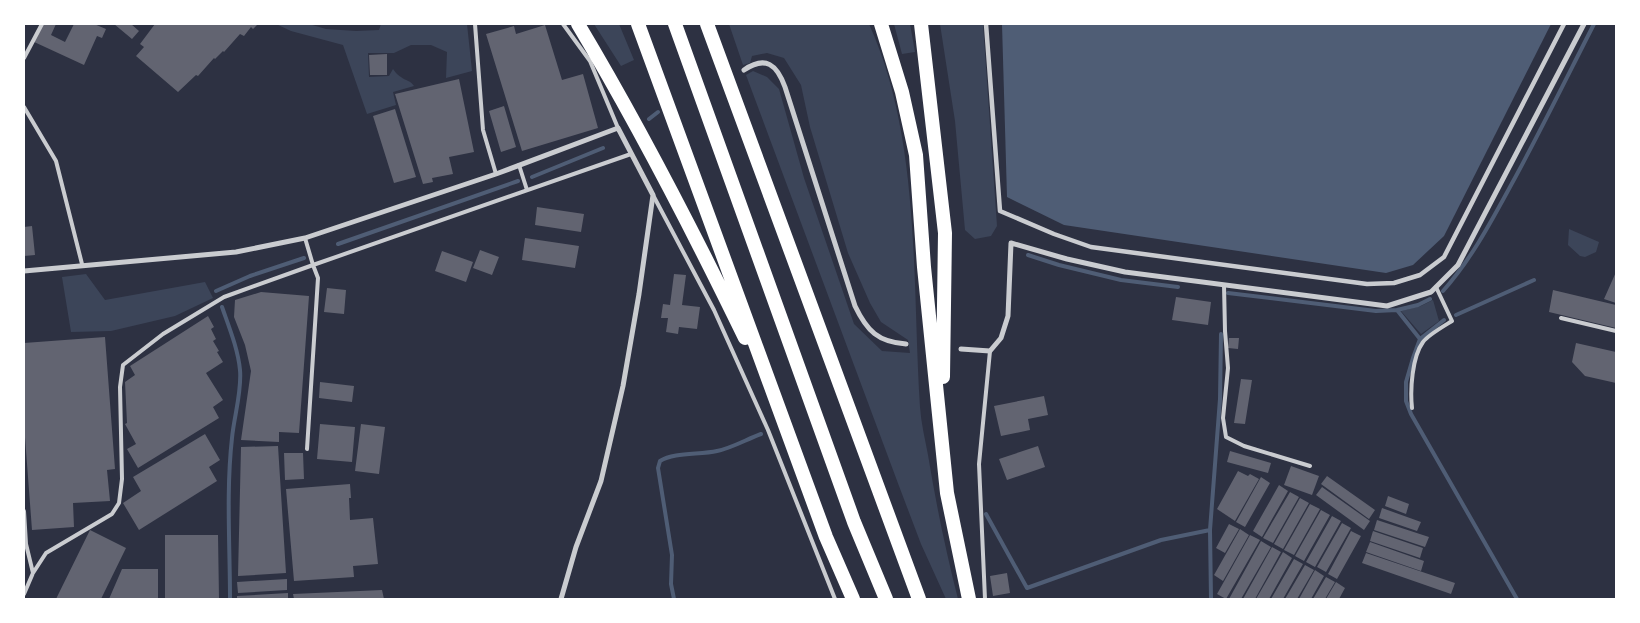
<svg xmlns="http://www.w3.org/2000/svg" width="1640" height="623" viewBox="0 0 1640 623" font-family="Ubuntu,sans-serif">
<rect width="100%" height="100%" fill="#2d3142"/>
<path fill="#3c4559" d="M276,24H309L326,29L356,31L379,30L381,24H467L472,71L446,78L447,52L431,45H411L394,53H368L369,77L389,76L393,69C401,81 410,79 414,86L393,92L396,105L367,114L343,45L291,31Z
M594,24H619L634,60L621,66Z
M729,24H869C921,138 912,283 920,407C921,423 925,439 928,455C936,504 946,552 958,599H946L921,544L899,486L746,75L753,71L767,77L779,89L804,178L854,324L882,351L910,353L908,340L881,322L870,303L848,253L810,127L801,85L784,58L767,53L752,56L750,63L743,65Z
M894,24H910L915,52L902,54Z
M940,24H983L997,226L991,236L975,239L965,230L955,121Z
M1569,229L1599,242L1596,252L1585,257L1580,256L1568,245Z
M86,274L105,300L205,282L213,298L175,316L111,331L71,332L62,277Z
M1433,300L1439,321L1421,334L1401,311L1421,306Z"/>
<path fill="#4f5d75" d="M1002,24H1551L1444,236L1413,265L1386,273L1064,225L1007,197Z"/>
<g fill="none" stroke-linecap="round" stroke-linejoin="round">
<path stroke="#4f5d75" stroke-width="4" d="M649,119L658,112
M532,177L603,148
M338,244L518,181
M1028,255L1059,265L1121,280L1178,287
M216,291L250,276L304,258
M1443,291C1474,256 1494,216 1516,176C1543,126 1568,75 1594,24
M1228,293L1376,311L1397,310
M222,307C229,327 238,349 240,370C242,392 234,416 232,438C226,491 230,546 230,599
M1456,315L1534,280
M1444,320L1420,339L1413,358L1406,382V401L1411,414L1517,599
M1420,339L1397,310L1418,305L1430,299
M986,514L1027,588L1161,540L1210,530
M674,599L671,584L672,555L658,468L660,461C674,452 700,455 717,451C732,448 747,439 761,434
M1211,599L1210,530L1220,399L1221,334"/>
</g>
<path fill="#626471" d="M41,24H56L51,35L65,42L74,24H94L106,29L102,38L97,36L84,65L32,41Z
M114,24H131L139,31L132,39Z
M155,24H258L253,29L251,27L244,36L240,34L224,52L223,51L215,59L214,58L198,76L196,75L178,92L136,56L144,47L140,44Z
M545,25L562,80L583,74L598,128L522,151L486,34L514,26L516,34Z
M387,54V75H370L369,55Z
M459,79L474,152L449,157L453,174L432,178L433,182L423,184L395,94Z
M504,106L516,147L501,152L489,111Z
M395,109L416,177L394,183L373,116Z
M537,207L584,214L581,232L535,225Z
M32,226L35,255L24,256V227Z
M525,238L579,246L575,268L522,260Z
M480,250L499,257L492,275L473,268Z
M442,251L473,262L466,282L435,271Z
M1616,272V303L1604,299Z
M674,274L686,275L682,305L700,307L697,329L679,327L678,334L666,332L668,318H661L663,304L670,305Z
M327,288L346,290L344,314L324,312Z
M1553,290L1616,305V328L1549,312Z
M261,292L309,296L299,433L279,432V442L241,440L251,371L245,345L234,317L235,300Z
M1176,297L1211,302L1208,325L1172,320Z
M208,316L214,327L211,329L216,339L213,341L219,351L217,352L223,362L206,373L223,400L213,407L219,418L138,468L127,449L136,444L125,424L127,423L125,382L135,375L130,366Z
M105,337L115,469L107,470L110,501L73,503L74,527L32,530L24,424V343Z
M1229,338H1239L1238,349L1228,348Z
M1576,343L1616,352V383L1585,376L1572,362Z
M1241,379L1252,380L1245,424L1234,423Z
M320,382L354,386L352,402L319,398Z
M1044,396L1048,415L1028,419L1030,430L1001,436L994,406Z
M320,424L355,427L352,462L317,459Z
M361,424L385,427L379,474L355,471Z
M205,434L220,460L209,467L217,481L139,530L123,503L141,491L133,477Z
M278,446L286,573L238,576L241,447Z
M1038,446L1045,467L1007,480L999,459Z
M1230,451L1271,463L1268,473L1227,462Z
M284,453H303L304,479L285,480Z
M1291,466L1319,476L1312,495L1284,485Z
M1238,471L1248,476L1250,474L1259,479L1235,521L1217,509Z
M1327,476L1375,510L1369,519L1321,484Z
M1261,477L1270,483L1245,527L1236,522Z
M350,484L351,498H349L350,520L373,518L378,564L353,566L354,577L294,581L286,489Z
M1279,485L1288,491L1262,537L1253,531Z
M1322,487L1370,521L1364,530L1316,495Z
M1290,492L1299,497L1273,543L1263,538Z
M1388,496L1409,504L1406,514L1385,506Z
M1300,498L1309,503L1283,549L1274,544Z
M1310,504L1320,509L1294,555L1284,550Z
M1382,508L1421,522L1417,531L1379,518Z
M1321,510L1330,515L1304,561L1295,556Z
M1332,516L1341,521L1315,567L1306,562Z
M1377,520L1429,537L1425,547L1374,530Z
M1342,523L1351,528L1326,572L1317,567Z
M1229,524L1239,529L1225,553L1216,548Z
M1240,529L1249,535L1223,581L1214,575Z
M90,530L126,548L101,599H56Z
M1351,531L1361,536L1337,579L1328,574Z
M1373,531L1423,548L1420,558L1370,541Z
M165,535H218L219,599H165Z
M1250,535L1260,540L1226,599L1217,594Z
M1261,541L1271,547L1241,599H1229Z
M1370,542L1424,561L1421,571L1366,552Z
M1272,547L1281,552L1255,599H1243Z
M1283,552L1292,558L1269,599H1256Z
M1366,553L1455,583L1451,594L1362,563Z
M1294,559L1303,564L1283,599H1271Z
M1305,565L1314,570L1297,599H1285Z
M122,569H158V599H109Z
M1315,570L1324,576L1311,599H1299Z
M1007,573L1010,593L993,596L990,576Z
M1326,577L1335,582L1325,599H1313Z
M287,579V590L238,593L237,582Z
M1336,582L1345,588L1339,599H1326Z
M382,590L384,599H294L293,594Z
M288,593V599H237V596Z"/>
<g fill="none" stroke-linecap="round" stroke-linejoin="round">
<path stroke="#caccd0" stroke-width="4" d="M475,24L483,130L496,174
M563,24L590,61L618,128
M24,58L42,24
M24,107L56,161L82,264
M519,165L527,190
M653,195L714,310L768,430L835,599
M305,238L313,265L631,154
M1224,285L1225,331L1228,368L1223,418L1226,437L1244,446L1310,466
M1561,318L1616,331
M1412,408C1410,390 1412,357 1423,342C1428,335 1444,326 1452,321L1436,287
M24,511L26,544L33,573
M24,594L33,573L46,553L112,514L119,503L122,479L120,387L123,365L163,334L224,297L313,265L318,278L307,449
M985,599L979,464L990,351"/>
<path stroke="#caccd0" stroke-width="4.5" d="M986,24L1000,211L1054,234L1091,247L1367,284L1394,283L1420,275L1444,257L1564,24"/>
<path stroke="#caccd0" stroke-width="5" d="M744,70C766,55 777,65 785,87L855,306C867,331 878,342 906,344
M24,271L236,252L305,238L496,174L618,128L653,195L639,294L623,386L601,481L576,547L561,599
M961,349L990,351L1001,338L1008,316L1011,243L1067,259L1125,272L1387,306L1431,292L1458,265L1584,24"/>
<path stroke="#fff" stroke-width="14" d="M578,24C639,126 693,231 745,338
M638,24L826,537L853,599
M675,24L854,522L886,599
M707,24L919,599
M881,24L902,92L916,155L924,267L947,493L969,599
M921,24L945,233L943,377"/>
</g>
<rect width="1640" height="623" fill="none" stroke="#ffffff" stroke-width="50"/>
</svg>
